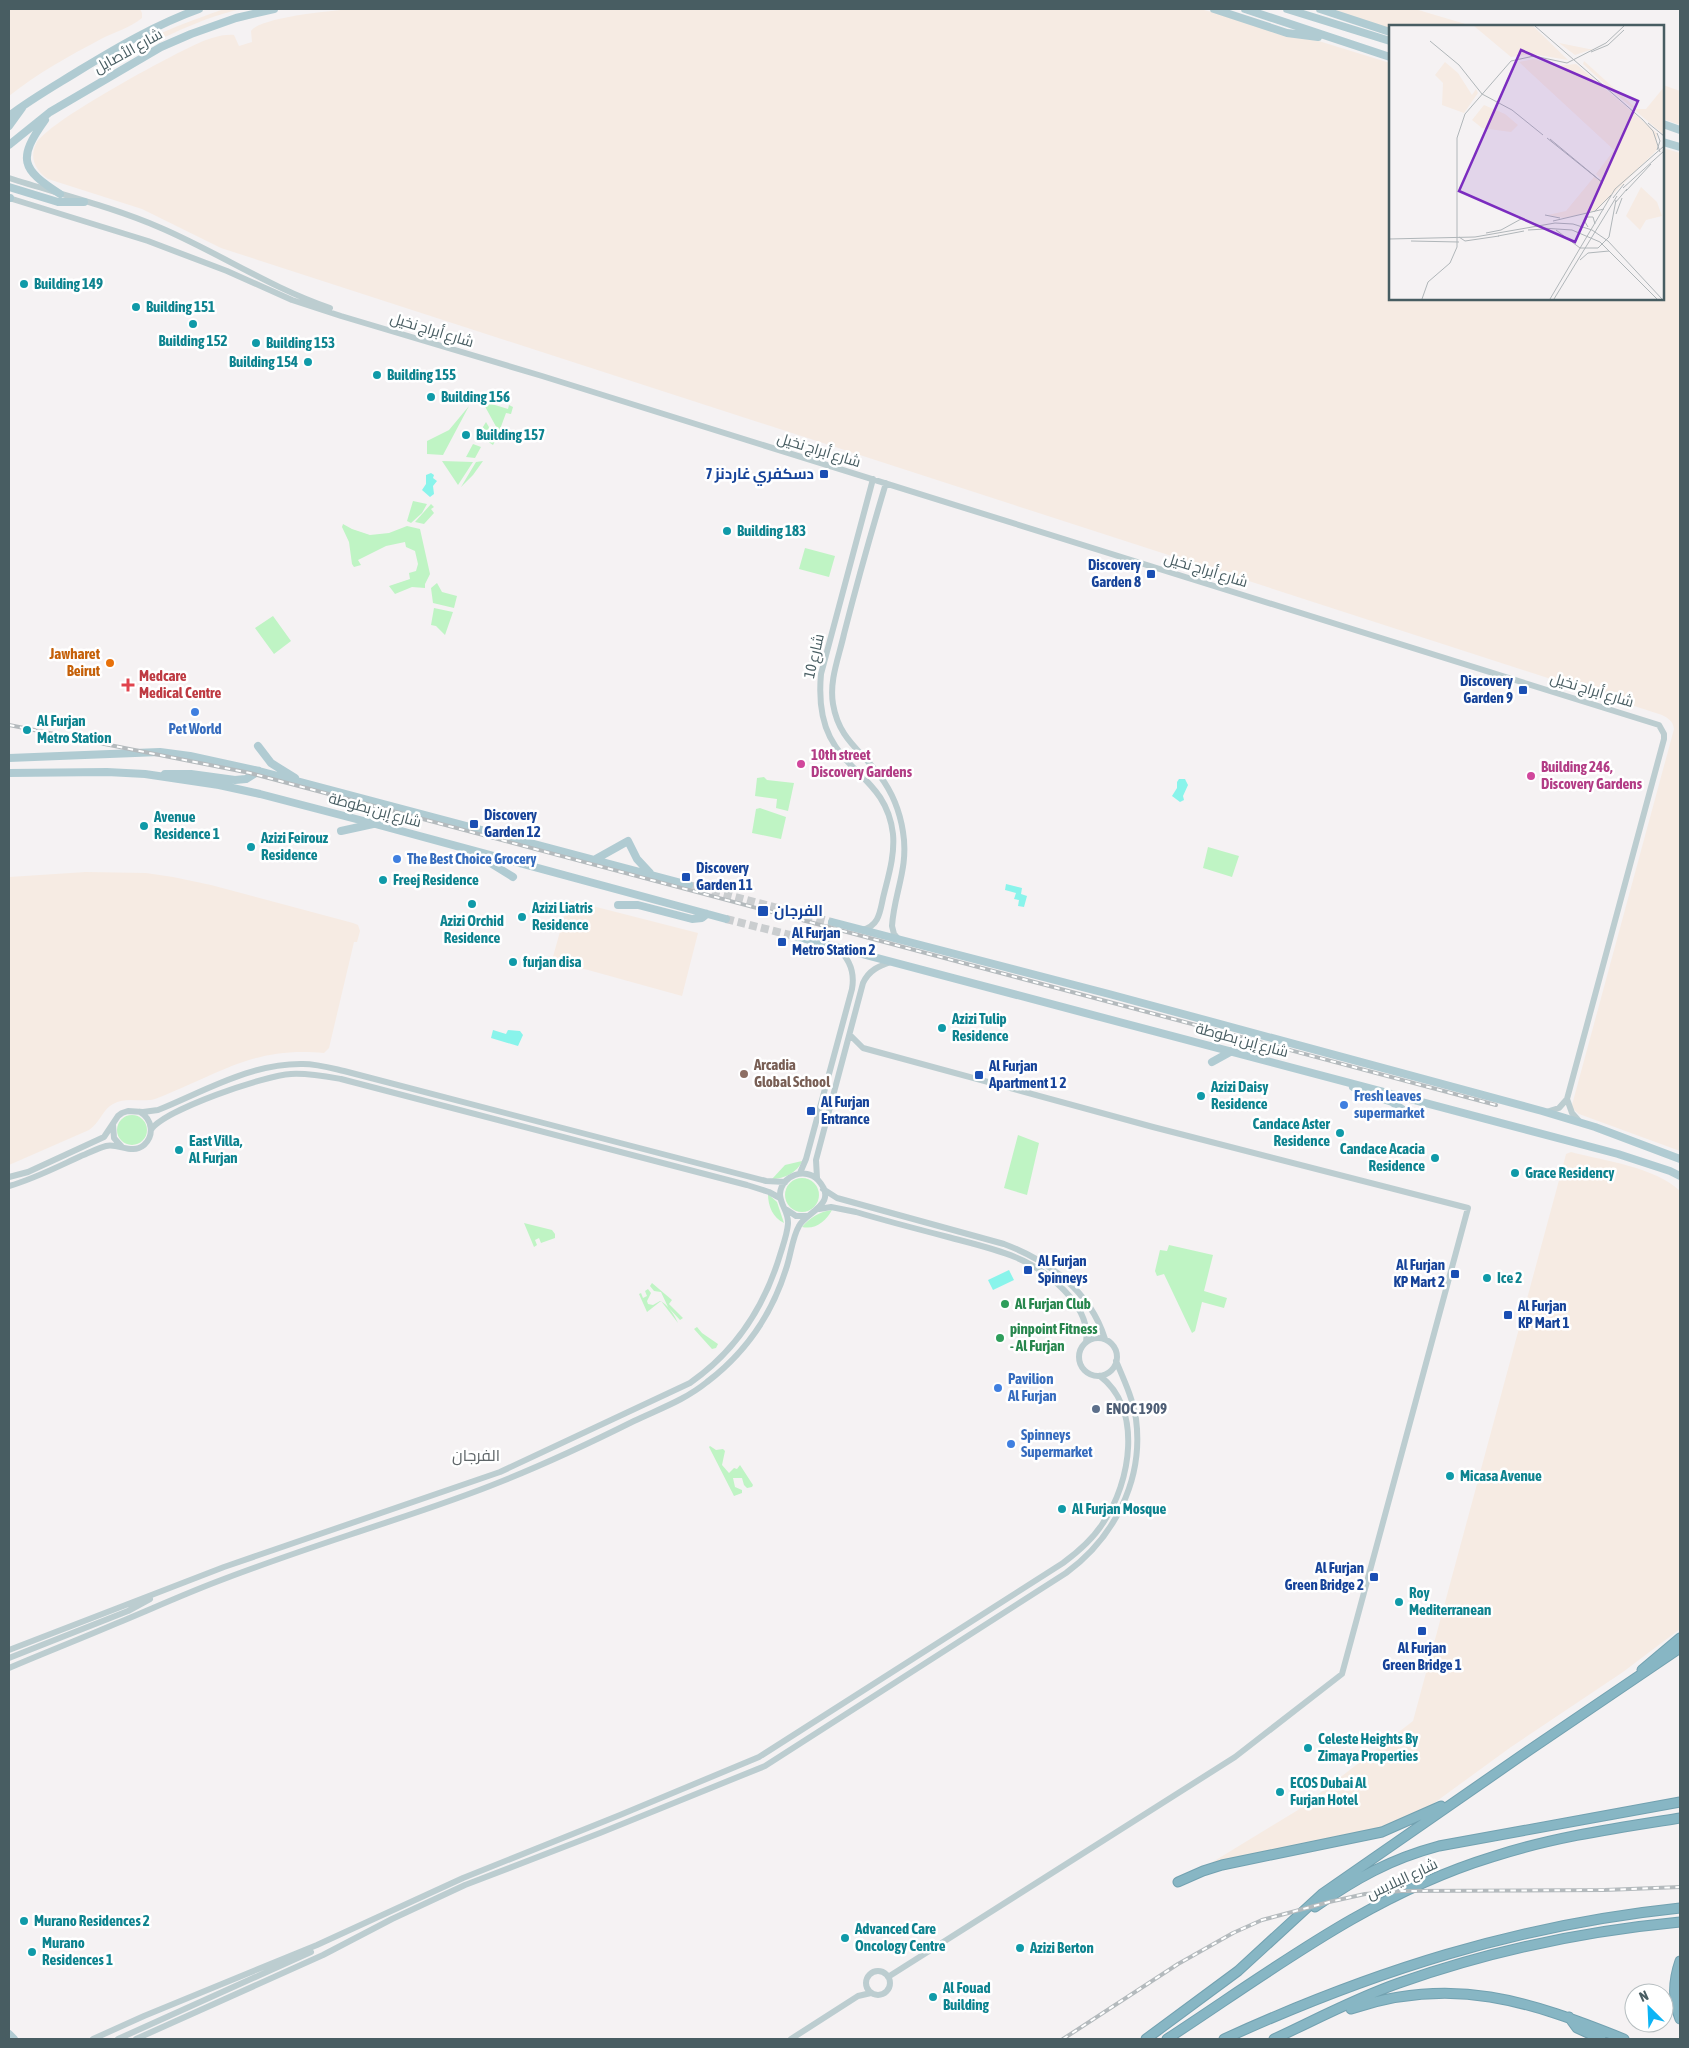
<svg xmlns="http://www.w3.org/2000/svg" width="1689" height="2048" viewBox="0 0 1689 2048" font-family="'Asap Condensed',Cairo,sans-serif">
<rect width="100%" height="100%" fill="#f5f2f3"/>
<path fill="#bff4c4" d="M482,401L508,409L509,405L513,407L511,414L506,413L499,432Z
M469,406L443,455L427,454V441L449,430Z
M486,422L496,439L493,445L478,435Z
M473,444L481,447L475,458L466,457Z
M442,461L473,462L458,485Z
M483,461L473,475L461,487L476,462Z
M413,501L427,504L422,513L411,523L407,521Z
M431,504L434,507L431,509L434,513L424,524L415,522Z
M343,524L352,529L370,535L389,533L407,526L420,529L430,574L425,584V588L412,587L395,594L389,586L410,579L409,573L416,571L418,564L415,551L406,547L405,542L386,546L358,560L361,565L354,567L352,564L349,542L342,527Z
M805,548L835,556L829,577L799,569Z
M437,583L442,592L457,596L454,608L433,603L431,588Z
M434,608L453,612L445,635L436,626L431,625Z
M273,616L291,641L274,654L255,628Z
M764,777L767,780L794,783L788,811L776,808L777,799L755,796L757,778Z
M760,808L786,817L781,839L752,833L756,809Z
M1208,847L1239,856L1232,877L1203,868Z
M117 1130a15 15 0 1 1 30 0a15 15 0 1 1-30 0Z
M1018,1135L1039,1143L1027,1195L1004,1188Z
M802,1161C798,1172 784,1179 772,1179L785,1165Z
M785 1195a17 17 0 1 1 34 0a17 17 0 1 1-34 0Z
M768,1194L777,1202L784,1223C773,1218 768,1206 768,1194Z
M832,1210C826,1221 816,1230 802,1227C809,1218 821,1211 832,1210Z
M524,1223L552,1230L555,1234V1238L541,1243L539,1238L535,1240L537,1245L534,1247Z
M1169,1245L1213,1255L1204,1291L1227,1298L1224,1308L1202,1302L1195,1331L1192,1333L1164,1274L1157,1276L1155,1271L1160,1250L1167,1251Z
M652,1283L672,1300L669,1304L683,1318L680,1320L668,1307L661,1292L654,1291L650,1286Z
M648,1289L651,1293L647,1301L648,1304L653,1305L660,1301C668,1304 675,1316 678,1323L661,1301L647,1312L639,1294L641,1293L643,1298L647,1296L645,1291Z
M697,1327L702,1333L718,1344L716,1348L712,1349L694,1329Z
M710,1446L716,1450L723,1449L725,1451L722,1465L729,1473L734,1468L737,1469L740,1465L753,1485L752,1487L747,1488L744,1485L742,1478H733L735,1487L742,1490V1493L734,1496L709,1447Z"/>
<path fill="#f6ebe3" d="M9,9H140L142,13V18C130,28 114,32 101,39C69,56 38,73 9,96Z
M224,9H241C193,20 149,45 106,67C139,38 183,24 224,9Z
M355,9H1200L1296,34L1390,63V299H1663V148L1680,153V1151L1579,1114L1573,1109L1572,1105L1674,729C1673,721 1668,718 1662,715L221,248L142,209L48,179C36,171 29,158 36,144C46,122 175,53 201,42C212,38 223,34 234,35L239,46L252,42L251,31C260,17 336,10 355,9Z
M1317,9H1415L1472,26H1390V32Z
M1663,85L1680,91V125L1663,119Z
M86,872L146,873L173,877L211,885L353,923L358,925L360,931L357,942H354L329,1048L324,1053C252,1046 218,1075 155,1099C141,1103 127,1096 113,1104C102,1110 100,1123 89,1130L9,1165V877Z
M569,900L698,933L682,996L552,960Z
M1571,1152C1605,1161 1655,1167 1680,1191V1629L1623,1672L1511,1747L1430,1806L1400,1820L1380,1827L1211,1863L1298,1810L1413,1721L1565,1158L1566,1154Z"/>
<path fill="#89f4eb" d="M431,473L434,475L433,478L437,481L433,486L434,494L430,497L422,490L426,484V475Z
M1179,779H1185L1188,785L1183,796L1184,800L1180,802L1172,796L1177,788V782Z
M1006,884L1022,888L1021,894L1027,896L1024,907L1018,906L1019,900L1014,899L1016,893L1005,890Z
M493,1030L506,1034L508,1030L520,1031L523,1035L518,1046L491,1038Z
M1009,1270L1014,1280L993,1290L988,1280Z"/>
<g fill="none" stroke-linecap="round" stroke-linejoin="round">
<path stroke="#cacdcf" stroke-width="8" stroke-dasharray="8 4" stroke-linecap="butt" d="M689,885L832,922
M726,919L794,936"/>
<g stroke="#72a1b0" stroke-width="11">
<path id="highway" d="M1642,1670L1680,1638
M1178,1882L1203,1871L1222,1865L1382,1832L1441,1806
M1315,1907C1355,1879 1390,1859 1439,1846L1680,1802
M1680,1961C1673,1981 1672,1999 1680,2019
M1351,2009C1453,1975 1529,2001 1624,2039
M1569,2017L1577,2028L1601,2039
M1146,2039L1238,1971L1322,1894L1528,1751L1680,1648
M1167,2039C1271,1971 1371,1894 1492,1857C1553,1837 1617,1828 1680,1818
M1224,2039C1373,1971 1517,1925 1680,1908
M1274,2039C1315,2020 1356,1998 1399,1983C1489,1951 1585,1931 1680,1922"/>
</g>
<path stroke="#bccdd0" stroke-width="6" d="M9,178C59,194 113,207 161,228C219,253 271,288 330,308
M9,198L148,241L227,271L292,300L341,316L542,376L1659,725L1664,734V739L1567,1099L1559,1108L1546,1112
M886,483C871,533 857,583 844,634C839,657 829,680 833,704C839,740 861,750 880,776C892,792 900,812 903,832C909,868 894,893 892,926L894,934L899,940
M862,930C879,926 880,912 883,898C888,877 895,856 893,834C887,783 849,775 830,737C820,717 819,696 821,674L873,479
M850,1035L863,1048L1153,1127L1468,1208L1342,1674L1235,1757L888,1977
M1567,1099L1572,1113L1579,1121
M113,1125L114,1138L122,1147
M151,1130C163,1110 266,1075 291,1074C308,1073 324,1076 341,1079L747,1185L769,1192L780,1198
M800,1173L806,1159L852,989C855,972 850,959 837,948
M9,1177L28,1172L104,1137L118,1116L122,1113L128,1111L143,1112L158,1110C205,1091 251,1063 303,1064C317,1064 331,1068 344,1071L766,1181L785,1182
M817,1178L816,1160L863,983C869,970 879,966 891,962
M9,1186C34,1179 57,1167 81,1156C89,1153 98,1148 106,1146C119,1143 132,1155 144,1145C155,1135 152,1119 140,1112
M823,1189L837,1198L1004,1244C1049,1261 1090,1291 1105,1339
M819,1209L831,1207L856,1212C886,1221 917,1229 948,1237C970,1243 993,1248 1015,1257C1045,1269 1092,1305 1086,1342
M787,1210L796,1216H807
M1079 1357a19 19 0 1 1 38 0a19 19 0 1 1-38 0Z
M9,1650L224,1567L500,1472L690,1383C736,1351 764,1308 780,1255C783,1245 787,1235 788,1224C789,1212 780,1205 780,1194C781,1175 806,1167 818,1180C840,1204 806,1212 799,1226C792,1238 791,1255 786,1269C772,1314 745,1353 707,1382C685,1400 659,1409 634,1421C590,1443 545,1464 500,1482C451,1502 399,1518 349,1535C304,1550 260,1565 216,1582C182,1595 149,1610 115,1624C80,1639 44,1653 9,1668
M9,1658L128,1611L150,1599
M866 1983a12 12 0 1 1 24 0a12 12 0 1 1-24 0Z
M93,2039L144,2016L317,1945L463,1878L620,1815L759,1757L1063,1563C1078,1552 1093,1539 1103,1523C1131,1482 1143,1409 1100,1376
M118,2039L311,1952
M136,2039L323,1955L392,1919L465,1885L600,1833L765,1766L1066,1573C1114,1538 1144,1480 1136,1419C1133,1399 1124,1380 1116,1361
M791,2039L858,1996L871,1993"/>
<path stroke="#b0cbd2" stroke-width="8" d="M1214,9L1287,33L1318,37
M1245,9L1390,57
M1287,9L1390,41
M1320,9L1390,32
M9,116C31,99 56,85 80,70C118,47 157,24 199,9
M45,120C17,159 21,169 60,194
M1663,124L1680,130
M9,126L22,108
M1663,142L1680,147
M9,145L50,112L161,47L191,34L236,18L274,9
M9,187L58,202H84
M9,198H10
M258,746L271,763L295,778
M9,758L160,752L190,756L259,771L689,885
M9,773L107,772L145,774L219,785L260,794L379,825L726,919
M165,774H191L235,780L246,779L259,771
M341,831L373,824
M476,854L513,877
M594,860L628,841L637,859L650,873
M618,905H638L692,919L702,918L707,914
M832,922L1109,994L1542,1111L1595,1127L1680,1159
M794,936L1618,1154L1670,1171L1680,1176
M1212,1062L1232,1051
M1353,1087L1365,1093L1392,1102L1409,1114
M9,2034L14,2039"/>
<use href="#highway" stroke="#87b6c4" stroke-width="9"/>
<g stroke="#b4babd" stroke-width="4">
<path id="rail" d="M9,725L250,773L1496,1105
M1063,2039L1178,1964L1233,1933L1262,1920L1329,1902L1365,1894L1401,1891L1605,1890L1680,1887"/>
</g>
<use href="#rail" stroke="#fff" stroke-width="2" stroke-dasharray="5.5" stroke-linecap="butt"/>
</g>
<g fill="#0f9aa8" stroke="#fff" stroke-width="2">
<circle cx="24" cy="284" r="5"/>
<circle cx="136" cy="307" r="5"/>
<circle cx="193" cy="324" r="5"/>
<circle cx="256" cy="343" r="5"/>
<circle cx="308" cy="362" r="5"/>
<circle cx="377" cy="375" r="5"/>
<circle cx="431" cy="397" r="5"/>
<circle cx="466" cy="435" r="5"/>
<circle cx="727" cy="531" r="5"/>
<circle cx="27" cy="730" r="5"/>
<circle cx="144" cy="826" r="5"/>
<circle cx="251" cy="847" r="5"/>
<circle cx="383" cy="880" r="5"/>
<circle cx="472" cy="904" r="5"/>
<circle cx="522" cy="917" r="5"/>
<circle cx="513" cy="962" r="5"/>
<circle cx="942" cy="1028" r="5"/>
<circle cx="1201" cy="1096" r="5"/>
<circle cx="1340" cy="1133" r="5"/>
<circle cx="179" cy="1150" r="5"/>
<circle cx="1435" cy="1158" r="5"/>
<circle cx="1515" cy="1173" r="5"/>
<circle cx="1487" cy="1278" r="5"/>
<circle cx="1450" cy="1476" r="5"/>
<circle cx="1062" cy="1509" r="5"/>
<circle cx="1399" cy="1602" r="5"/>
<circle cx="1308" cy="1748" r="5"/>
<circle cx="1280" cy="1792" r="5"/>
<circle cx="24" cy="1921" r="5"/>
<circle cx="845" cy="1938" r="5"/>
<circle cx="1020" cy="1948" r="5"/>
<circle cx="32" cy="1952" r="5"/>
<circle cx="933" cy="1997" r="5"/>
</g>
<g fill="#1a4fb4" stroke="#fff" stroke-width="2">
<rect x="819" y="469" width="10" height="10" rx="2.5"/>
<rect x="1146" y="569" width="10" height="10" rx="2.5"/>
<rect x="1518" y="685" width="10" height="10" rx="2.5"/>
<rect x="469" y="819" width="10" height="10" rx="2.5"/>
<rect x="681" y="872" width="10" height="10" rx="2.5"/>
<rect x="757" y="905" width="12" height="12" rx="2.5"/>
<rect x="777" y="937" width="10" height="10" rx="2.5"/>
<rect x="974" y="1070" width="10" height="10" rx="2.5"/>
<rect x="806" y="1106" width="10" height="10" rx="2.5"/>
<rect x="1023" y="1265" width="10" height="10" rx="2.5"/>
<rect x="1450" y="1269" width="10" height="10" rx="2.5"/>
<rect x="1503" y="1310" width="10" height="10" rx="2.5"/>
<rect x="1369" y="1572" width="10" height="10" rx="2.5"/>
<rect x="1417" y="1626" width="10" height="10" rx="2.5"/>
</g>
<circle fill="#e8710a" stroke="#fff" stroke-width="2" cx="110" cy="663" r="5"/>
<path fill="#e0444e" stroke="#fff" stroke-width="2" d="M125.5 677.5h5v5h5v5h-5v5h-5v-5h-5v-5h5z"/>
<g fill="#3f7fe0" stroke="#fff" stroke-width="2">
<circle cx="195" cy="712" r="5"/>
<circle cx="397" cy="859" r="5"/>
<circle cx="1344" cy="1105" r="5"/>
<circle cx="998" cy="1388" r="5"/>
<circle cx="1011" cy="1444" r="5"/>
</g>
<g fill="#d1479c" stroke="#fff" stroke-width="2">
<circle cx="801" cy="764" r="5"/>
<circle cx="1531" cy="776" r="5"/>
</g>
<circle fill="#8d6e63" stroke="#fff" stroke-width="2" cx="744" cy="1074" r="5"/>
<g fill="#2e9e5b" stroke="#fff" stroke-width="2">
<circle cx="1005" cy="1304" r="5"/>
<circle cx="1000" cy="1338" r="5"/>
</g>
<circle fill="#5c6f8a" stroke="#fff" stroke-width="2" cx="1096" cy="1409" r="5"/>
<g text-anchor="middle" stroke-width="5" stroke-linejoin="round" paint-order="stroke">
<g font-size="15" fill="#485d62" stroke="#fff">
<text transform="translate(128 51) rotate(-29)" y="5">شارع الأصايل</text>
<text transform="translate(432 330) rotate(17)" y="5">شارع أبراج نخيل</text>
<text transform="translate(819 450) rotate(17)" y="5">شارع أبراج نخيل</text>
<text transform="translate(1206 570) rotate(17)" y="5">شارع أبراج نخيل</text>
<text transform="translate(814 656) rotate(-77)" y="5">شارع 10</text>
<text transform="translate(1592 690) rotate(17)" y="5">شارع أبراج نخيل</text>
<text transform="translate(375 810) rotate(15)" y="5">شارع إبن بطوطة</text>
<text transform="translate(1242 1040) rotate(15)" y="5">شارع إبن بطوطة</text>
<text transform="translate(1402 1879) rotate(-25)" y="5">شارع اليلايس</text>
</g>
<g font-size="15" font-weight="bold" fill="#0d838f" stroke="#fff" text-anchor="start">
<text x="34" y="289">Building 149</text>
<text x="146" y="312">Building 151</text>
<text x="193" y="346" text-anchor="middle">Building 152</text>
<text x="266" y="348">Building 153</text>
<text x="298" y="367" text-anchor="end">Building 154</text>
<text x="387" y="380">Building 155</text>
<text x="441" y="402">Building 156</text>
<text x="476" y="440">Building 157</text>
<text x="737" y="536">Building 183</text>
<text x="37" y="726">Al Furjan<tspan x="37" dy="17">Metro Station</tspan></text>
<text x="154" y="822">Avenue<tspan x="154" dy="17">Residence 1</tspan></text>
<text x="261" y="843">Azizi Feirouz<tspan x="261" dy="17">Residence</tspan></text>
<text x="393" y="885">Freej Residence</text>
<text x="532" y="913">Azizi Liatris<tspan x="532" dy="17">Residence</tspan></text>
<text x="472" y="926" text-anchor="middle">Azizi Orchid<tspan x="472" dy="17">Residence</tspan></text>
<text x="523" y="967">furjan disa</text>
<text x="952" y="1024">Azizi Tulip<tspan x="952" dy="17">Residence</tspan></text>
<text x="1211" y="1092">Azizi Daisy<tspan x="1211" dy="17">Residence</tspan></text>
<text x="1330" y="1129" text-anchor="end">Candace Aster<tspan x="1330" dy="17">Residence</tspan></text>
<text x="189" y="1146">East Villa,<tspan x="189" dy="17">Al Furjan</tspan></text>
<text x="1425" y="1154" text-anchor="end">Candace Acacia<tspan x="1425" dy="17">Residence</tspan></text>
<text x="1525" y="1178">Grace Residency</text>
<text x="1497" y="1283">Ice 2</text>
<text x="1460" y="1481">Micasa Avenue</text>
<text x="1072" y="1514">Al Furjan Mosque</text>
<text x="1409" y="1598">Roy<tspan x="1409" dy="17">Mediterranean</tspan></text>
<text x="1318" y="1744">Celeste Heights By<tspan x="1318" dy="17">Zimaya Properties</tspan></text>
<text x="1290" y="1788">ECOS Dubai Al<tspan x="1290" dy="17">Furjan Hotel</tspan></text>
<text x="34" y="1926">Murano Residences 2</text>
<text x="855" y="1934">Advanced Care<tspan x="855" dy="17">Oncology Centre</tspan></text>
<text x="42" y="1948">Murano<tspan x="42" dy="17">Residences 1</tspan></text>
<text x="1030" y="1953">Azizi Berton</text>
<text x="943" y="1993">Al Fouad<tspan x="943" dy="17">Building</tspan></text>
</g>
<g font-size="15" font-weight="bold" fill="#164399" stroke="#fff" text-anchor="start">
<text x="814" y="479" text-anchor="end">دسكفري غاردنز 7</text>
<text x="1141" y="570" text-anchor="end">Discovery<tspan x="1141" dy="17">Garden 8</tspan></text>
<text x="1513" y="686" text-anchor="end">Discovery<tspan x="1513" dy="17">Garden 9</tspan></text>
<text x="484" y="820">Discovery<tspan x="484" dy="17">Garden 12</tspan></text>
<text x="696" y="873">Discovery<tspan x="696" dy="17">Garden 11</tspan></text>
<text x="774" y="916">الفرجان</text>
<text x="792" y="938">Al Furjan<tspan x="792" dy="17">Metro Station 2</tspan></text>
<text x="989" y="1071">Al Furjan<tspan x="989" dy="17">Apartment 1 2</tspan></text>
<text x="821" y="1107">Al Furjan<tspan x="821" dy="17">Entrance</tspan></text>
<text x="1038" y="1266">Al Furjan<tspan x="1038" dy="17">Spinneys</tspan></text>
<text x="1445" y="1270" text-anchor="end">Al Furjan<tspan x="1445" dy="17">KP Mart 2</tspan></text>
<text x="1518" y="1311">Al Furjan<tspan x="1518" dy="17">KP Mart 1</tspan></text>
<text x="1364" y="1573" text-anchor="end">Al Furjan<tspan x="1364" dy="17">Green Bridge 2</tspan></text>
<text x="1422" y="1653" text-anchor="middle">Al Furjan<tspan x="1422" dy="17">Green Bridge 1</tspan></text>
</g>
<g font-size="15" font-weight="bold" fill="#c56008" stroke="#fff" text-anchor="end">
<text x="100" y="659">Jawharet<tspan x="100" dy="17">Beirut</tspan></text>
</g>
<g font-size="15" font-weight="bold" fill="#be3a42" stroke="#fff" text-anchor="start">
<text x="139" y="681">Medcare<tspan x="139" dy="17">Medical Centre</tspan></text>
</g>
<g font-size="15" font-weight="bold" fill="#366cbe" stroke="#fff" text-anchor="start">
<text x="195" y="734" text-anchor="middle">Pet World</text>
<text x="407" y="864">The Best Choice Grocery</text>
<text x="1354" y="1101">Fresh leaves<tspan x="1354" dy="17">supermarket</tspan></text>
<text x="1008" y="1384">Pavilion<tspan x="1008" dy="17">Al Furjan</tspan></text>
<text x="1021" y="1440">Spinneys<tspan x="1021" dy="17">Supermarket</tspan></text>
</g>
<g font-size="15" font-weight="bold" fill="#b23c85" stroke="#fff" text-anchor="start">
<text x="811" y="760">10th street<tspan x="811" dy="17">Discovery Gardens</tspan></text>
<text x="1541" y="772">Building 246,<tspan x="1541" dy="17">Discovery Gardens</tspan></text>
</g>
<g font-size="15" font-weight="bold" fill="#785e54" stroke="#fff" text-anchor="start">
<text x="754" y="1070">Arcadia<tspan x="754" dy="17">Global School</tspan></text>
</g>
<g font-size="15" font-weight="bold" fill="#27864d" stroke="#fff" text-anchor="start">
<text x="1015" y="1309">Al Furjan Club</text>
<text x="1010" y="1334">pinpoint Fitness<tspan x="1010" dy="17">- Al Furjan</tspan></text>
</g>
<g font-size="15" font-weight="bold" fill="#4e5e75" stroke="#fff" text-anchor="start">
<text x="1106" y="1414">ENOC 1909</text>
</g>
<g font-size="16" fill="#5e6568" stroke="#fff">
<text x="476" y="1461">الفرجان</text>
</g>
</g>
<g transform="translate(1389 25)">
<rect width="275" height="275" fill="#f5f2f3"/>
<path d="M85,1H144L179,35L143,29L122,32ZM170,18L200,24H204L186,30ZM145,34L168,41L187,39L268,108V125L208,185L175,193L159,190L177,186L205,152L216,158L207,149L225,125L130,37ZM195,36L248,84H257L275,62V110L222,65L194,39ZM56,37L69,48L83,70L87,64L89,68L75,88L53,80L54,58L46,50ZM95,80L116,89L129,100L122,107L93,103L83,95ZM252,162L268,177L273,191L257,195L251,205L237,191Z" fill="#f6ebe3"/>
<path fill="none" stroke="#b0b6b9" stroke-width="1" d="M146,1L254,95M41,16L70,40L93,69L123,85L154,110M202,27L219,20L235,5M253,94L264,106L271,127M259,98L275,111M268,108L271,116L268,125M158,113L214,158L161,114M234,163L275,126M237,166L262,139M224,173L235,159M226,178L238,164M205,187L222,170M227,189L233,173M156,190L171,193M164,196L215,184M199,202L196,197L198,192H204L206,199M153,203L183,205L211,217L268,274M139,205L156,204M167,205L191,223H209L220,212L227,175M97,208L112,205L132,194M109,211L135,206M70,212L76,216L110,211M0,214L86,212L166,198L184,199L203,205L219,216L273,274M22,216L70,217M191,235L199,228L220,226M33,274L39,257L61,238L68,222V113L76,89L122,36L145,31L178,38L217,18L235,1M161,274L226,164L275,121M165,274L228,171"/>
<path fill="#7b2cbf" fill-opacity="0.15" stroke="#7b2cbf" stroke-width="2.5" d="M132,25L249,76L186,217L70,166Z"/>
<rect width="275" height="275" fill="none" stroke="#485d62" stroke-width="2.5"/>
</g>
<rect width="1689" height="2048" fill="none" stroke="#485d62" stroke-width="20"/>
<g transform="translate(1649 2008) rotate(336)"><circle r="24" fill="#ffffff" stroke="#b6bec0"/>
<path d="M0-4L9 19L0 12L-9 19Z" fill="#0cb4f5"/>
<text y="-8" font-size="14" font-weight="bold" text-anchor="middle" fill="#485d62">N</text>
</g>
</svg>
